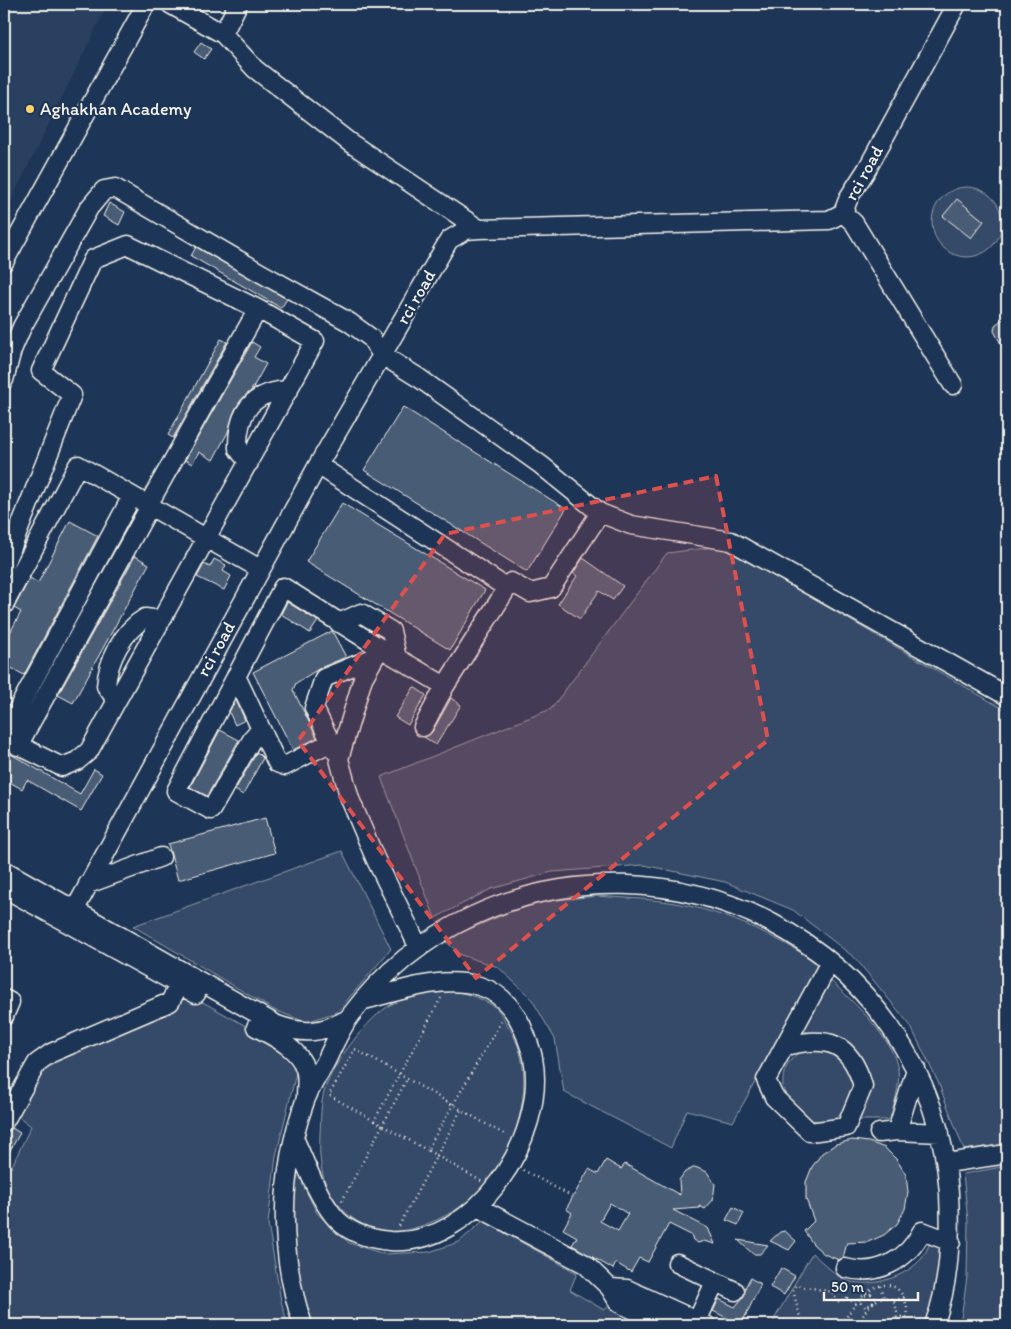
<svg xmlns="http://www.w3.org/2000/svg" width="1011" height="1329" viewBox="0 0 1011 1329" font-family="Itim,sans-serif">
<rect width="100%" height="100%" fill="#1d3557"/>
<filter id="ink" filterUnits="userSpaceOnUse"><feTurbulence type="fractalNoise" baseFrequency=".02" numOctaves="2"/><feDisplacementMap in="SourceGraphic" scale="10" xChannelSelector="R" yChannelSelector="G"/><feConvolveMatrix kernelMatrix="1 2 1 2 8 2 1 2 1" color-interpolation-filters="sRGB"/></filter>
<g filter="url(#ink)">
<path fill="#2a4060" d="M4,4H108L4,215Z"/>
<path fill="#354a67" stroke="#949ea8" d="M932 222a35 35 0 1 1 70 0a35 35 0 1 1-70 0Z
M722,546L1007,711V1144L964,1150L938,1082L910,1025L855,958L793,910L725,882L644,865L552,872L491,889L435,918L381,777L551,709L667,553Z
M342,851L391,949L337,1012L306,1022L274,1010L133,926Z
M597,896C618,898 640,898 662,901C717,908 775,934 820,965L733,1122L687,1110L671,1148L564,1092L555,1039L531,998L498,967L461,955L444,940L512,911L547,901Z
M829,979C852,1001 893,1037 898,1070C901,1085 893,1106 890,1120H854L865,1070L801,1028Z
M442,989C462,992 478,996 495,1007C500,1011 504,1020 508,1026C539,1072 520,1139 489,1181C468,1209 411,1239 376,1230C359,1225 344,1213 334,1199C320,1180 319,1156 320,1134C321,1120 320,1103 325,1089C333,1063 368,1017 392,1004C407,996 425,992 442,989Z
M181,990L284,1047L298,1065L276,1156L268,1223L281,1301L288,1325H4V1165L11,1168L31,1126L18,1116L40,1067Z
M805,1048L841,1052L858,1086C855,1093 852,1105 846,1110C810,1148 750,1082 805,1048Z
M297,1155L303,1185L317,1213L349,1243L384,1254L429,1252L459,1242L483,1221L577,1273L570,1290L604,1310L609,1306L651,1325H311C299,1296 289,1240 291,1208C292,1191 295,1173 297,1155Z
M1007,1166V1325H960L967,1277L968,1221L963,1174Z
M931,1241L942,1246V1262L927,1325H771L812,1253C820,1260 838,1278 848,1281C872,1288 906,1277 922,1258C926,1253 928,1246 931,1241Z"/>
<path fill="#485b74" stroke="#f4f1e8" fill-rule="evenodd" d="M201,42L211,49L204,59L194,52Z
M957,199L984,221L971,238L943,216Z
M109,203L125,212L119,225L103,216Z
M196,247L287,299L281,308L191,256Z
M1003,319L1007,326V355L994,331L995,325Z
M221,339L227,342L173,438L168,435Z
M252,342L260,347L254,357L266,364L251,391L235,410L228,432L213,460L199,452L192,464L185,460Z
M403,407L566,509L527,572L364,470Z
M342,503L485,590L450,650L306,562Z
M70,521L98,536L24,675L4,664V644L21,612L14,608L30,578L38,583Z
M135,556L149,564L73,703L58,695Z
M583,558L623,586L613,600L599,591L580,619L558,604L577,576L573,573Z
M214,559L226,565L223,571L231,576L224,590L197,577L204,564L210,567Z
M287,602L318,621L310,633L281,614Z
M332,631L346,657L320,668L296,683L293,690L317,738L293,750L253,672Z
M414,687L426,695L408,725L395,717Z
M451,698L461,705L436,745L424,737L432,732Z
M236,700L245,720L235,725L229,712Z
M220,730L239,740L207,796L190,787Z
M4,750L80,794L94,769L102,774L81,811L27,780L22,789L4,779Z
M257,752L263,758L243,795L235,790Z
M265,818L275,853L178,880L168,844Z
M12,1128L20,1133L4,1161V1134Z
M852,1140L869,1142L885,1148L897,1160L906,1175L908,1192L905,1209L897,1224L884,1235L868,1242L847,1243L843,1258L839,1260L824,1254L813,1244L804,1231L814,1221L806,1199V1182L812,1167L822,1153L836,1144Z
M606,1160L621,1169L625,1164L680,1195L679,1180L685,1172L695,1167L707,1172L715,1184L713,1200L705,1209L699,1206L700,1208L673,1210L708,1228L715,1244L704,1241L698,1243L693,1240L691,1235L669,1224L648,1262L639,1258L631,1272L616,1263L613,1269L572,1245L577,1237L563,1229L572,1213L566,1209L589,1169L598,1174ZM610,1203L628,1214L618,1231L600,1221Z
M733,1207L744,1213L738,1225L726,1220Z
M785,1231L796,1241L789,1250L770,1241L780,1232Z
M738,1240L768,1245L760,1254H753Z
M781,1268L795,1276L784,1295L770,1287Z
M750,1278L761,1284L741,1325L713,1311L719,1299L735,1307L744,1296L745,1288Z"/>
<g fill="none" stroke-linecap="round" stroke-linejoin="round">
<g stroke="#f4f1e8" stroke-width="21">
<path id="minor" d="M170,4L223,34L255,69L349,142L479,229
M223,34L238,4
M843,213L854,223L953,385
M4,262L146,4
M4,380L12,350L22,327L89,208L104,190L115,188L259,272L349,322L371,338L382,355L419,378L541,465L600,513L631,525L731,541L1007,696
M249,463L238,449C237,413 251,392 289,390
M318,465L507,588
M4,567L72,395L41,371L93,259L128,245L258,309L315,341L89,751L77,761L62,767L4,738
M4,605L78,465L260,569
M339,623L361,613L391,631L397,658
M387,652L445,686
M236,676L277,763L285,766L331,742
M117,701L106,686C108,660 123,631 145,618L161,620
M423,727L445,686L511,582L530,593L551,588L600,513
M263,733L254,736L211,810L176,791L283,587L380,648L363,678L339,759L350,799L375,858L419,948
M4,735L132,496
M18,746L150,506L152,498L258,309
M335,751L314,708L324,678L375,657
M4,870L277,1025C305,1035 322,1033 348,1019
M88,884L161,857
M4,888L196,994
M74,911L318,465L449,240L466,230L479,229L829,220L843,213L849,197L867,169L957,4
M4,999L10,1002L4,1016
M256,1027C274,1037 299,1048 305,1069C308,1077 306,1088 306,1097
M785,1046C828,1036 850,1041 863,1086L846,1127L810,1132L774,1097L766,1080L830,962
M4,1122L37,1063L51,1053L170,1002L179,985
M897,1131L916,1069
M879,1133L897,1131L940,1133
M294,1138C306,1164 316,1193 333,1215C347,1233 369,1239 390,1241C475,1247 548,1137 533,1058C532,1051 528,1043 526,1036C518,1014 503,993 479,986C441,975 401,991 364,1000
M947,1163L1007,1154
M478,1207L585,1264L610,1288L619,1303L667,1325
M677,1263L735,1291
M845,1268C877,1277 908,1260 922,1231L951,1242
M610,1288L627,1289L706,1325
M697,1321L715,1282
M303,1325C278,1252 279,1173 305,1101C310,1087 319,1074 326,1061C333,1046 340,1030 350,1016C486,835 762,843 891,1028C925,1077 945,1133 949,1193C951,1239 950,1282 934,1325"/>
</g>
<path stroke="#f4f1e8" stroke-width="2.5" stroke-dasharray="1 4" stroke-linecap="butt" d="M441,998L374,1121L329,1095L355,1049L507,1136
M374,1121L427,1150
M523,1170L573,1197
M481,1181L427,1150L502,1020
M342,1201L407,1079
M399,1226L461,1110
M880,1286L884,1298
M871,1294L875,1298L873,1303L865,1307L861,1303L863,1296Z
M847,1298V1290L841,1284L833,1289V1295L839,1302L847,1298L856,1304
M894,1301L904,1297
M802,1325L793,1290L796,1285L833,1292
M809,1325L810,1323L815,1325
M842,1325C849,1312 859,1297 872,1289C899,1274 911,1303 907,1325
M860,1325C862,1312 875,1295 890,1298C898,1305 898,1315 895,1325
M897,1325L896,1323L901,1317H906L907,1319"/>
<use href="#minor" stroke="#1d3557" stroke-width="18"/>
</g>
</g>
<path fill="#dc504e" fill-opacity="0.2" stroke="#dc504e" stroke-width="4" stroke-dasharray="10 6" stroke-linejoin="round" d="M716,476L768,740L476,978L298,741L445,534Z"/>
<circle fill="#ffd166" stroke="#1d3557" stroke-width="2" cx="30" cy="109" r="5"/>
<g text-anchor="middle" stroke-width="4.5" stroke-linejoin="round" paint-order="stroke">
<g font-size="18" fill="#f4f1e8" stroke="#1d3557" text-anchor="start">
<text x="40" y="115">Aghakhan Academy</text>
</g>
<g font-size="18" fill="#f4f1e8" stroke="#1d3557">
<text transform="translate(864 173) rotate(-61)" y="6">rci road</text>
<text transform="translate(416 297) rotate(-60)" y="6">rci road</text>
<text transform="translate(216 649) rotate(-61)" y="6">rci road</text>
</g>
</g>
<rect width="1011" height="1329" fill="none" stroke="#1d3557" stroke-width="20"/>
<rect x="10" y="10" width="991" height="1309" fill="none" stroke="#f4f1e8" stroke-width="2" filter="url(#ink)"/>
<path d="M824 1292v8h94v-8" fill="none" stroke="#f4f1e8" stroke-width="2.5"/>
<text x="831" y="1292" font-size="15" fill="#f4f1e8" stroke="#1d3557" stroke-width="4" paint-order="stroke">50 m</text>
</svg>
